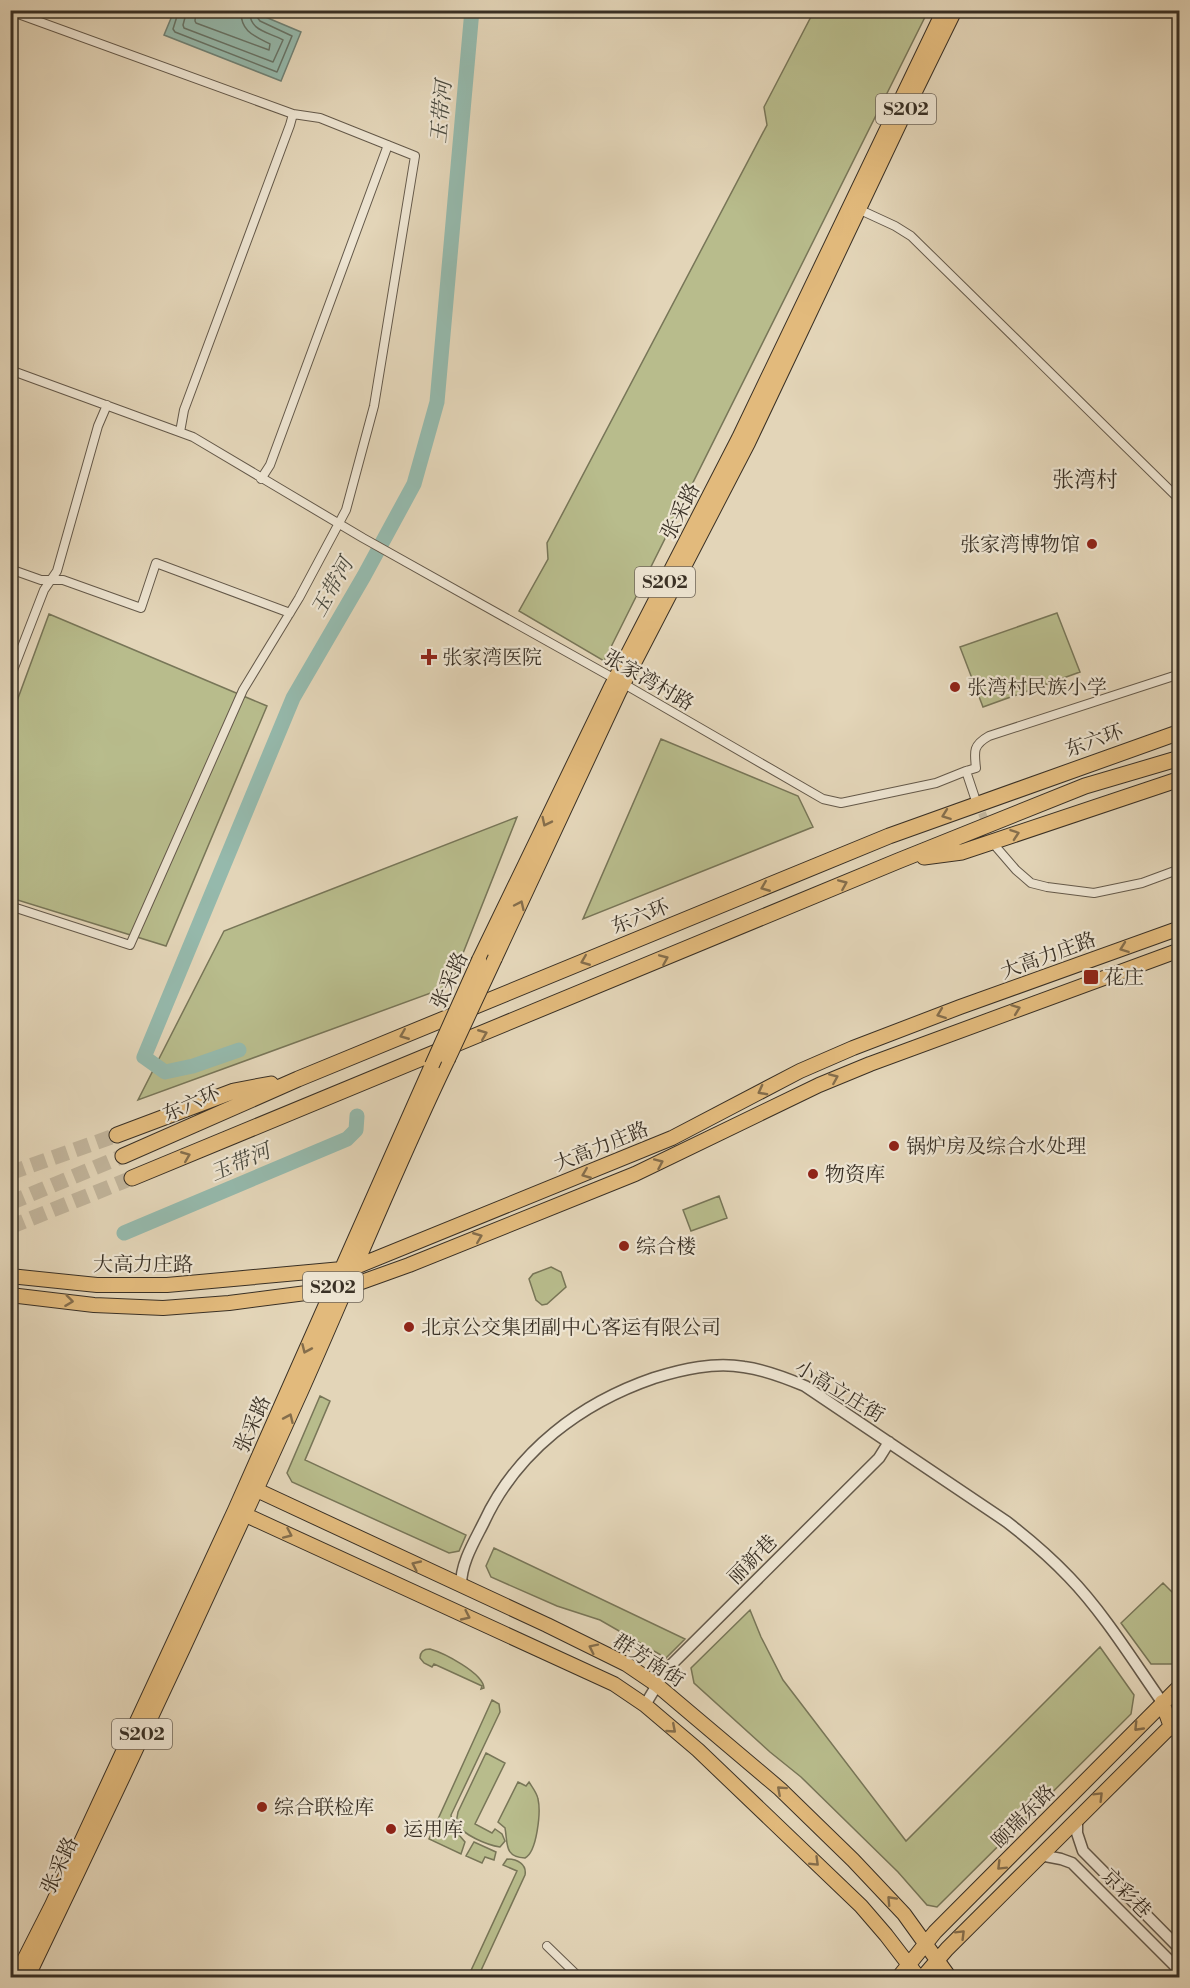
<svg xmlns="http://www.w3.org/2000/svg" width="1190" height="1988" viewBox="0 0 1190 1988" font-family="'Libre Bodoni','Noto Serif SC',serif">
<rect width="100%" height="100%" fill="#e3d5b8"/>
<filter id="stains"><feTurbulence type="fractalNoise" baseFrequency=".00333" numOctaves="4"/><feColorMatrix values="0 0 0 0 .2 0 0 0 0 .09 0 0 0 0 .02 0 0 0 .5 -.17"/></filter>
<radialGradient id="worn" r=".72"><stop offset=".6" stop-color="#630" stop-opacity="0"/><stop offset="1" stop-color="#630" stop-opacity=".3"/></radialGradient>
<path fill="#b8bc8c" stroke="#787658" stroke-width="1.5" d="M814,11H928L604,661L519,611L548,559L547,543L767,125L764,107Z
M1057,613L1080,672L983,707L960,647Z
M49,614L267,706L166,946L11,898L10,720Z
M661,739L798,796L813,827L583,919Z
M517,817L450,986L138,1100L224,931Z
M719,1196L727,1218L691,1231L683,1210Z
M551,1267L561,1272L566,1287L547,1304L542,1305L536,1300L529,1279L533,1274Z
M320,1396L330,1401L305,1460L466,1535L459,1551L449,1553L292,1482L287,1473Z
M494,1548L685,1639L666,1658L600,1620L557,1606L491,1577L486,1566Z
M1163,1583L1179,1599V1659L1174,1664H1151L1121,1623Z
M750,1610L761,1637L783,1680L906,1841L1100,1647L1134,1695L1131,1714L937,1907L927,1905L898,1872L801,1777L770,1752L694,1683L691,1668Z
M430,1649C444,1653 483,1673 484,1688L481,1689L482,1686L434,1664L432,1667L424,1663L420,1658C420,1652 424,1649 430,1649Z
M492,1700L499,1704L500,1712L451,1815L453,1828L465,1842L461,1854L429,1839Z
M486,1753L505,1763L475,1824L492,1833L495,1829L502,1834L505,1841L500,1847C487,1845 463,1835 456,1823L458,1812Z
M518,1782L526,1786L529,1782C532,1787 537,1793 538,1799C541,1812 537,1852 525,1858C504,1857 508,1844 505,1828L498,1822Z
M474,1842L496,1852L494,1860L485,1857L482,1863L466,1856Z
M507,1859C517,1859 527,1864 525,1875L478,1977H468L517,1871L503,1865Z"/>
<path fill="#95b9ac" stroke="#708276" stroke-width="1.5" d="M174,11H264L263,16L301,32L281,81L164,35Z"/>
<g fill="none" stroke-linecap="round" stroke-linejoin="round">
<path stroke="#677468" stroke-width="1.5" d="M179,10L173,29L175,32L277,72L292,36L260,21L257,17L258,10
M187,10L183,25L184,28L273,62L283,40C269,32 248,31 250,10
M196,10L195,21L196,23L269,50L270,44C254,36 240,31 241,10"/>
<path stroke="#95b9ac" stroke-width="15" d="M239,1050L193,1066L165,1072L144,1057L293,698L364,576L414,484L437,402L472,10
M124,1233L347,1139L356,1130L357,1116"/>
<path stroke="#c1b49b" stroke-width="8" stroke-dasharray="8 4" stroke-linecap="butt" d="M977,802L996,845"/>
<path stroke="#c1b49b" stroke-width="15" stroke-dasharray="15 8" stroke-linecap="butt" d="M10,1173L117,1135
M10,1203L123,1156
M10,1227L132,1178"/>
<g stroke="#64594a" stroke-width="10">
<path id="minor" d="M10,11L293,114L320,118L415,156L374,406L346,510L299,598L243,690L130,945L10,906
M856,208L895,226L911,236L1180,500
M10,370L193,437L363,538L624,684L823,799L841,803L936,783L966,771L975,798
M180,432L184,410L290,125L293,114
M261,479L270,465L388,145
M10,569L41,580H63L141,608L156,563L290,613
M10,678L44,590L57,571L98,426L107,405
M966,771L976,768C974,751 973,745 989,736L1180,674
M997,848L1016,870L1031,883L1047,887L1094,893L1142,883L1180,869
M547,1946L580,1978"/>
</g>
<g stroke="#64594a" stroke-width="13">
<path id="tertiary" d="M461,1585C461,1563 474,1542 484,1522C517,1451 581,1403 654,1378C683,1369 714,1362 744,1367C766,1370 786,1378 805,1386L1007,1522C1029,1539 1050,1557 1069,1577C1103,1612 1134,1662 1162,1702
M645,1705L666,1670L879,1458L889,1442
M1077,1818V1833L1083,1851L1180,1949
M1040,1855L1061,1859L1072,1863L1180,1971"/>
</g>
<g stroke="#393025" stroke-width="16">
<path id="primary" d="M495,958L619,692L748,443L903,116L955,10
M479,960L610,689L739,438L944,10
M10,1276L97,1285H167L353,1268L672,1138L800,1071L853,1048L960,1007L1180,928
M10,1295L94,1305L163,1308L229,1303L345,1288L409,1265L635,1174L819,1085L870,1064L1180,950
M248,1486L547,1625L626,1664L657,1685L780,1789L853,1860L904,1914L950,1978
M237,1511L614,1684L645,1705L698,1750L861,1906L886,1935L919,1978
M1162,1702L1170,1724L1180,1734
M15,1978L52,1905L235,1510L432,1065
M27,1978C121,1783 213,1586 302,1389C351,1279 396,1167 448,1059
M898,1978L935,1932L1180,1686
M922,1978L947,1949L1180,1717"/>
</g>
<g stroke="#393025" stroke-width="17">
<path id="motorway" d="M924,857L962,852L1180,779
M117,1135L234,1091L271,1084
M123,1156L298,1079L889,836L1180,732
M132,1178L898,861L1085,786L1180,758"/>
</g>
<use href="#minor" stroke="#ede4d1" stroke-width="8"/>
<use href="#tertiary" stroke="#ede4d1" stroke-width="10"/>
<use href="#primary" stroke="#e2ba7c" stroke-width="14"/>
<use href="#motorway" stroke="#e2ba7c" stroke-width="15"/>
<g stroke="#393025" stroke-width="16" stroke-linecap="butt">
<path id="primary-bridge" d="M448,1059L495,958
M432,1065L479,960"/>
</g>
<use href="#primary-bridge" stroke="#e2ba7c" stroke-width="14"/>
</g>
<defs><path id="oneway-chevron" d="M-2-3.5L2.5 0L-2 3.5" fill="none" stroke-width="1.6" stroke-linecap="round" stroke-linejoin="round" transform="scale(1.5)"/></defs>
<g stroke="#856e4c">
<use href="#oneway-chevron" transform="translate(946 815) rotate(160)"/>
<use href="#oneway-chevron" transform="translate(546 822) rotate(116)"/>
<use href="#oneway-chevron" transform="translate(1015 834) rotate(-19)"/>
<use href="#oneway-chevron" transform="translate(843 884) rotate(-23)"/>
<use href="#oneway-chevron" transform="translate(765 887) rotate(158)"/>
<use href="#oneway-chevron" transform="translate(520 905) rotate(-65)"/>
<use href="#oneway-chevron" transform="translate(1124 948) rotate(160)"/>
<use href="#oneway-chevron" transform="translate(664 959) rotate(-23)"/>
<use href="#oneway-chevron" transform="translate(585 961) rotate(158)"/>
<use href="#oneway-chevron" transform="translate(1016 1009) rotate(-21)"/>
<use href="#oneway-chevron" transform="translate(941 1014) rotate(159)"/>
<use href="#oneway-chevron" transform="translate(483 1034) rotate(-22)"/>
<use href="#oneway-chevron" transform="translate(404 1035) rotate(158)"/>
<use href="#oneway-chevron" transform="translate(834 1078) rotate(-23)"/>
<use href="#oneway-chevron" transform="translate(762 1091) rotate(152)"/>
<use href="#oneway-chevron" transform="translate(186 1156) rotate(-22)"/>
<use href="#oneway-chevron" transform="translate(659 1163) rotate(-24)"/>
<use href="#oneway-chevron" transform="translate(586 1174) rotate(158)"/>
<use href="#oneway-chevron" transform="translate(478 1237) rotate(-22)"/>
<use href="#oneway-chevron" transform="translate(69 1301) rotate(7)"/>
<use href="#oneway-chevron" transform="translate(306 1349) rotate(114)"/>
<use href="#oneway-chevron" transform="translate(289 1418) rotate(-66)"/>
<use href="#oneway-chevron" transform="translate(288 1534) rotate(24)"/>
<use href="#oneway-chevron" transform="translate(416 1565) rotate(-155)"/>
<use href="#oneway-chevron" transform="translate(466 1616) rotate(25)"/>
<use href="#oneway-chevron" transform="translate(593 1648) rotate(-154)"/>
<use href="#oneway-chevron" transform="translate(1138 1727) rotate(134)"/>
<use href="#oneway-chevron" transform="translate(672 1729) rotate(41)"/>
<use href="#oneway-chevron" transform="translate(781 1790) rotate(-138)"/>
<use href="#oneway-chevron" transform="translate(1099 1796) rotate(-45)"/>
<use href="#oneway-chevron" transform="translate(815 1862) rotate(44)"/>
<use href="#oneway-chevron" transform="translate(1001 1866) rotate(135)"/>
<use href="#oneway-chevron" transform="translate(891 1900) rotate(-133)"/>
<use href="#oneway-chevron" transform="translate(961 1934) rotate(-45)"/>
</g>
<g fill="#8f2418" stroke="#ede4d1" stroke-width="2">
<circle cx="1092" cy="544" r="6"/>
<path d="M426 648h6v6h6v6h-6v6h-6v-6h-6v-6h6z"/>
<circle cx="955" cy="687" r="6"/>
<rect x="1083" y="969" width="16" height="16" rx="3"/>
<circle cx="894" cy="1146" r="6"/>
<circle cx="813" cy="1174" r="6"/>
<circle cx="624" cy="1246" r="6"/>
<circle cx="409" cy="1327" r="6"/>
<circle cx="262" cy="1807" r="6"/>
<circle cx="391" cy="1829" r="6"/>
</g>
<g text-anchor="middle" stroke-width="4.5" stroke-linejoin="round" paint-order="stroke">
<g fill="#ede4d1" stroke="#6f6659" stroke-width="1.5">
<rect x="876" y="94" width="60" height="30" rx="4.5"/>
<rect x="635" y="567" width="60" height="30" rx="4.5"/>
<rect x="303" y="1272" width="60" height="30" rx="4.5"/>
<rect x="112" y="1719" width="60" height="30" rx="4.5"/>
</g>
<g font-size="18" font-weight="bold" fill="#393025">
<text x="906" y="115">S202</text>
<text x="665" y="588">S202</text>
<text x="333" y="1293">S202</text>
<text x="142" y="1740">S202</text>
</g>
<g font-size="20" fill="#393025" stroke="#ede4d1">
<text transform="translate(680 511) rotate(-63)" y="7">张采路</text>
<text transform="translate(649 680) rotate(30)" y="7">张家湾村路</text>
<text transform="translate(1094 740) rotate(-19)" y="7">东六环</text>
<text transform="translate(640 916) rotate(-22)" y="7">东六环</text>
<text transform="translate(1048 955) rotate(-20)" y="7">大高力庄路</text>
<text transform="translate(449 980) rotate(-65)" y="7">张采路</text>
<text transform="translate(191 1103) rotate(-24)" y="7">东六环</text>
<text transform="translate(601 1146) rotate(-22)" y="7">大高力庄路</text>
<text x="143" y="1271">大高力庄路</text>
<text transform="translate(840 1391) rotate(31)" y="7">小高立庄街</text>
<text transform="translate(252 1424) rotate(-66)" y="7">张采路</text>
<text transform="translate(752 1559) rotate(-45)" y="7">丽新巷</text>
<text transform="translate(649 1660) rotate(33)" y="7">群芳南街</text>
<text transform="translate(1023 1816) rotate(-45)" y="7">颐瑞东路</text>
<text transform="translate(59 1865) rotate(-65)" y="7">张采路</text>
<text transform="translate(1127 1893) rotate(45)" y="7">京彩巷</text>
</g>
<g font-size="20" fill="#393025" stroke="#ede4d1" text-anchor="start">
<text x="1080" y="551" text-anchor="end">张家湾博物馆</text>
<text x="442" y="664">张家湾医院</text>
<text x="967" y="694">张湾村民族小学</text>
<text x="1104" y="984">花庄</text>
<text x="906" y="1153">锅炉房及综合水处理</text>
<text x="825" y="1181">物资库</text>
<text x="636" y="1253">综合楼</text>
<text x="421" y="1334">北京公交集团副中心客运有限公司</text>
<text x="274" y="1814">综合联检库</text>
<text x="403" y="1836">运用库</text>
</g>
<g font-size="21" font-style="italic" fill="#4b4b40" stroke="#ede4d1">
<text transform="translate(441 112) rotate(-85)" y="7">玉带河</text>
<text transform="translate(332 587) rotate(-61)" y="7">玉带河</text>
<text transform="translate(240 1162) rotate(-23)" y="7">玉带河</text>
</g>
<g font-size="22" fill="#393025" stroke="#ede4d1">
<text x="1085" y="487">张湾村</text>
</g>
</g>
<rect width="1190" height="1988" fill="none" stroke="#e3d5b8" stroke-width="36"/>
<rect x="12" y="12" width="1166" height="1964" fill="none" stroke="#393025" stroke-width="3"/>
<rect x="18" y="18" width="1154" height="1952" fill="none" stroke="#393025" stroke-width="1.5"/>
<rect width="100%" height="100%" filter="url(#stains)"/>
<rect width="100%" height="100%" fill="url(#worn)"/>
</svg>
